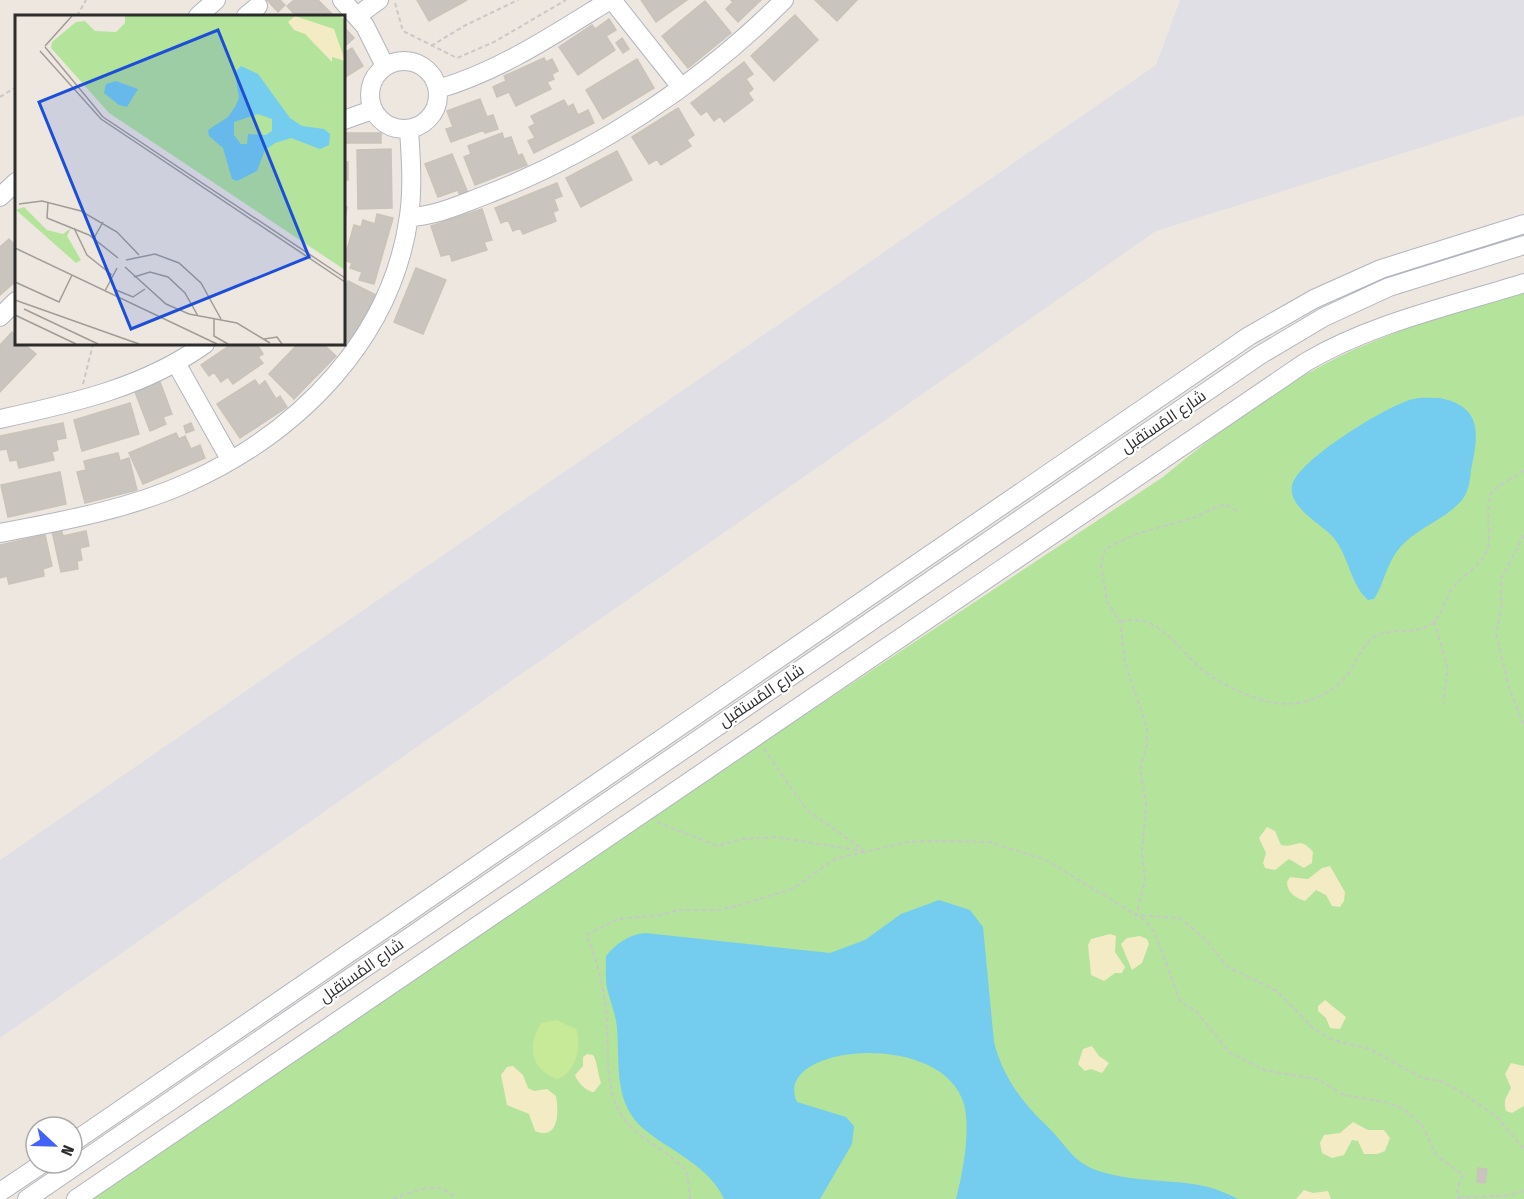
<svg xmlns="http://www.w3.org/2000/svg" width="1524" height="1199" viewBox="0 0 1524 1199" font-family="'Fira Sans Condensed',Cairo,sans-serif">
<rect width="100%" height="100%" fill="#eee7df"/>
<path fill="#e1dfe6" d="M1180,0H1524V115L1156,231L0,1038V860L1156,65Z"/>
<path fill="#b4e39c" d="M1524,290V1199H91L538,892L1163,477C1224,427 1287,379 1360,347C1413,324 1470,309 1524,290Z"/>
<path fill="#f2ebc3" d="M1267,827L1275,831L1281,845C1296,849 1299,835 1313,852L1312,863L1304,868L1289,859L1275,870L1265,868L1263,863L1266,853L1259,838Z
M1330,866L1345,892L1344,901L1340,907L1332,906L1326,895L1316,890L1305,901C1296,898 1287,893 1287,882L1290,877L1308,879L1322,868Z
M1110,934L1116,936L1115,952L1125,967L1122,973H1115L1104,981L1091,975L1088,945L1091,939Z
M1140,936L1147,939L1149,944L1142,963L1132,970L1121,944L1127,938Z
M1325,1000L1346,1017L1340,1029L1330,1028L1326,1018L1318,1011V1006Z
M1092,1046L1099,1056L1109,1063L1102,1073L1091,1069L1085,1071L1078,1064L1083,1049Z
M587,1054L593,1055C597,1060 598,1075 601,1083L594,1092C587,1092 577,1082 575,1075L583,1066V1057Z
M1511,1063L1524,1066V1106L1512,1113L1506,1111C1503,1100 1506,1098 1511,1088L1505,1074Z
M513,1066L523,1075L528,1088L534,1091L547,1089L556,1096C559,1112 559,1141 535,1131L529,1114L507,1105L501,1075L507,1067Z
M1353,1122L1368,1130H1384L1390,1138L1385,1151L1377,1154H1364L1358,1141L1352,1140L1344,1155L1332,1158L1322,1153L1320,1143L1324,1135L1340,1133Z
M1304,1190L1313,1193L1328,1191L1331,1199H1296Z"/>
<path fill="#c7ea98" d="M556,1020L576,1029C583,1045 575,1074 557,1079C530,1069 527,1046 541,1023Z"/>
<path fill="#74ccee" d="M1440,398C1484,407 1478,436 1471,470C1470,480 1469,491 1462,500C1444,521 1415,528 1398,550C1386,565 1384,584 1374,599L1368,600C1350,584 1349,556 1333,537C1320,523 1288,507 1292,486C1296,461 1388,405 1413,399C1421,397 1431,398 1440,398Z
M939,900L970,910L983,927L994,1042C1002,1075 1022,1103 1047,1126C1060,1138 1068,1153 1082,1163C1110,1182 1166,1179 1199,1185C1212,1187 1226,1193 1238,1199H956C963,1172 971,1130 964,1104C942,1028 770,1045 797,1102L846,1117L854,1126L852,1144L820,1199H724C709,1166 672,1152 645,1130C613,1104 620,1065 617,1028C616,1015 610,1001 607,988C605,978 606,966 606,956C617,943 628,935 645,933L830,953L865,940L901,914Z"/>
<path fill="#c9c4be" stroke="#c9c3b8" stroke-width="1.5" d="M267,0H280L285,5L278,12Z
M294,0H318L334,16H296L287,6Z
M417,0H467L429,21Z
M641,0H687L656,22Z
M731,0H761L738,22L726,9L733,2Z
M815,0H857L837,21Z
M705,1L731,33L688,68L662,36Z
M795,15L818,40L774,81L751,56Z
M609,19L616,30L606,36L615,50L578,75L559,47L592,25L595,29Z
M344,27L354,38L344,47Z
M622,38L629,49L623,53L616,43Z
M352,48L363,66L344,78V53Z
M544,58L546,62L552,59L558,71L552,74L554,79L547,82L551,89L516,106L509,92L497,97L493,87L506,81L504,76Z
M637,59L654,88L603,119L586,90Z
M744,62L753,74L746,79L753,89L748,93L753,100L724,122L720,116L714,121L707,111L701,115L691,103Z
M480,99L487,117L493,115L498,129L485,133L484,130L451,142L446,129L453,127L447,111Z
M564,100L568,107L573,104L578,115L588,110L594,123L534,153L528,141L535,138L529,127L535,124L531,116Z
M678,108L694,135L687,140L691,146L661,165L657,159L649,164L632,137Z
M344,133H381V143H344Z
M502,133L504,139L511,137L518,156L522,154L527,165L475,185L464,157L471,154L468,146Z
M391,149L392,208L358,209L357,150Z
M617,151L632,180L581,207L566,178Z
M452,154L468,193L460,196L458,190L438,197L425,164Z
M344,162H348V180H344Z
M557,183L562,196L554,199L558,210L553,212L556,221L523,234L520,228L513,231L508,220L501,223L495,208Z
M344,207H347L344,226Z
M482,209L492,240L484,242L487,250L452,261L450,254L441,256L431,226Z
M377,214L393,218L374,284L359,280L362,272L350,268L352,263L344,260L354,225L361,227L363,220L375,224Z
M9,239L14,244L16,242V281L0,295V247Z
M416,268L446,280L423,334L394,322Z
M348,281L376,295L351,344L344,341V289Z
M12,332L16,336V344H24L36,354L0,392V345Z
M232,344H257L263,354L258,357L263,363L233,384L228,377L221,382L214,372L209,376L201,365Z
M298,344H323L336,356L294,399L269,374Z
M255,380L259,386L265,381L276,399L280,396L287,407L240,438L217,404Z
M160,382L172,414L163,417L166,424L150,431L135,392Z
M130,403L139,434L82,451L74,420Z
M63,423L66,438L56,440L58,450L52,452L54,460L19,468L17,460L10,461L7,449L0,450V436Z
M191,423L194,430L186,433L184,426Z
M176,433L179,439L185,436L191,449L200,445L205,458L143,484L129,453Z
M118,453L120,461L129,458L137,490L85,503L77,472L86,470L84,461Z
M60,472L66,504L8,517L1,485Z
M61,529L63,536L86,531L89,546L80,548L82,560L77,561L78,569L61,572L52,531Z
M45,535L52,566L43,569L44,576L9,584L7,576L0,578V545Z
M1478,1168L1487,1169L1485,1183L1477,1182Z"/>
<g fill="none" stroke-linecap="round" stroke-linejoin="round">
<g stroke="#b2b5bf" stroke-width="20">
<path id="minor" d="M342,0L365,26L385,66
M612,0L681,87
M198,16L216,0
M246,16L258,6
M357,16L379,0
M370 95a34 34 0 1 1 68 0a34 34 0 1 1-68 0Z
M438,89C500,71 555,34 610,0
M344,120L372,110
M0,197L16,182
M409,217C435,216 459,205 483,196C595,153 700,84 784,0
M0,317L16,301
M176,363L230,459
M0,419C73,403 143,388 205,344
M0,533C63,521 130,509 189,482C299,432 392,339 409,216C413,187 411,159 409,130
M72,1143L1249,336L1314,299L1381,269L1524,224
M0,1192L43,1163
M27,1199L1260,355L1324,317L1389,287L1524,245
M76,1199L1306,362C1372,323 1451,306 1524,283"/>
</g>
<path stroke="#c8c8c8" stroke-width="2" stroke-dasharray="4.5 3" stroke-linecap="butt" d="M395,3L403,31L457,58L494,42L566,0
M77,16L86,0
M431,46L464,26L518,0
M0,97L16,87
M83,384L93,344
M1237,511L1227,505L1218,506L1196,517L1136,534L1105,549L1101,565L1107,601L1120,622L1125,663L1147,728V744L1140,769L1146,803L1142,853L1145,880L1136,915L1180,918L1205,939L1228,967L1277,991L1314,1029L1333,1040L1370,1049L1422,1078L1440,1081L1460,1091L1497,1117L1524,1149
M1524,535L1501,579V610L1496,634L1509,687L1524,727
M1434,621L1448,669L1443,703
M1120,622C1161,610 1179,654 1208,674C1227,687 1253,699 1275,703C1303,707 1330,696 1348,674C1355,664 1360,652 1367,643C1384,623 1416,639 1435,621C1442,613 1446,598 1452,589C1462,575 1483,565 1488,548C1491,533 1485,505 1491,494C1497,484 1515,478 1524,470
M764,749L807,810L864,850
M657,822L717,846L742,839L776,837L863,851
M1459,1197L1505,1196L1524,1191
M393,1199C413,1192 440,1178 455,1199
M690,1199L687,1172C668,1149 637,1140 621,1114C604,1086 609,1051 607,1019C605,995 597,956 586,935L618,919L660,915L678,910H719L743,904L792,889L835,859L907,842L935,841L989,842L1046,860L1146,921L1155,933L1180,1001L1197,1012L1229,1052L1264,1070L1317,1079L1344,1095L1389,1103L1404,1109L1422,1125L1437,1156L1463,1175L1457,1189L1459,1199"/>
<use href="#minor" stroke="#fff" stroke-width="18"/>
</g>
<g text-anchor="middle" stroke-width="4.5" stroke-linejoin="round" paint-order="stroke">
<g font-size="16" fill="#2c2c2c" stroke="#fff">
<text transform="translate(1163 421) rotate(-34)" y="6">شارع المُستقبل</text>
<text transform="translate(761 695) rotate(-34)" y="6">شارع المُستقبل</text>
<text transform="translate(361 970) rotate(-35)" y="6">شارع المُستقبل</text>
</g>
</g>
<g transform="translate(15 15)">
<rect width="330" height="330" fill="#eee7df"/>
<path d="M110,1H325L330,5V255L94,98L36,33L37,27L61,7L70,6L80,16L101,17L110,8ZM9,192L32,215L48,219L56,213L52,221L66,245L61,248L1,195Z" fill="#b4e39c"/>
<path d="M280,1L319,14L330,46L317,42V47L290,19L279,15L273,7Z" fill="#f2ebc3"/>
<path d="M226,51L243,59L275,103L287,111L309,114L315,119L314,130L305,134L276,123L260,128L250,135L242,156L222,166L217,164L208,133L194,121L193,115L213,102L220,92L224,83L220,57ZM243,99L257,104V116L251,120L233,119L232,129H226L219,120V107ZM101,66L123,74L112,92L104,90L89,78L91,69Z" fill="#74ccee" fill-rule="evenodd"/>
<path fill="none" stroke="#a09c97" stroke-width="1.5" d="M30,31L57,1M30,32L88,102L330,263M25,36L86,104L330,267M33,187L32,203L74,220L103,243M4,189L27,186L66,196L102,217L124,240M59,213L72,240L97,260M79,223L88,207M0,233L202,329M111,245L140,239L164,248L186,268L206,304M110,252L151,289L174,299L222,308L255,328M119,262L135,257L153,262L170,278L183,301M0,267L44,287L57,260M101,275L118,282L130,274M90,276L102,253M0,285L124,329M9,294L83,329M0,300L61,329M199,303V321L213,329M249,324L262,322L267,329"/>
<path fill="#1d4ed8" fill-opacity="0.15" stroke="#1d4ed8" stroke-width="3" d="M203,15L294,242L116,314L24,87Z"/>
<rect width="330" height="330" fill="none" stroke="#2c2c2c" stroke-width="3"/>
</g>
<g transform="translate(54 1145) rotate(112)"><circle r="28" fill="#ffffff" stroke="#ababab" stroke-width="1.5"/>
<path d="M0-4.5L10 22L0 15L-10 22Z" fill="#4262f8"/>
<text y="-9" font-size="16" font-weight="bold" text-anchor="middle" fill="#2c2c2c">N</text>
</g>
</svg>
